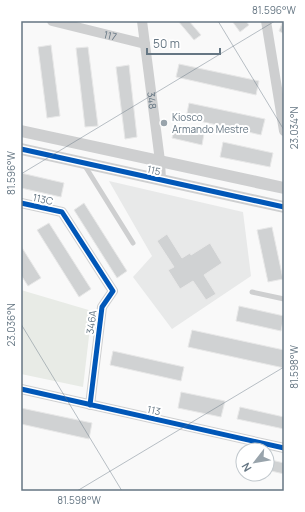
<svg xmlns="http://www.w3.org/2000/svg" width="305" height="512" viewBox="0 0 305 512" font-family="Manrope,sans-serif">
<rect width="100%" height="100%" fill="#f9f9f9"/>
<path fill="#e8e9e9" d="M109,181L243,212L251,276L172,329L133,277L152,256Z"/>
<path fill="#e8ebe6" d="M21,290L92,311L83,387L21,374Z"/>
<path fill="#d0d2d3" stroke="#e8e8e8" d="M178,21H189L201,35L194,40Z
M232,21H246L249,25L240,32Z
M283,21H284V34L279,31Z
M51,45L60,116L47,118L38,47Z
M88,47L98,126L85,127L76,48Z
M179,64L259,81L256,95L176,77Z
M129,65L137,137L125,139L116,67Z
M189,103L265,119L261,135L186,118Z
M175,127L204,134L202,145L172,138Z
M223,142L273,153L270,167L220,157Z
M21,173L64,183L61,197L21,188Z
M84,203L127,271L117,278L74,210Z
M49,223L91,289L79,297L37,230Z
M272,227L283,279L268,282L257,230Z
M167,234L182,258L190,253L191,255L210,243L222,263L204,275L216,294L206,300L193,281L180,289L168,270L174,267L157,241Z
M21,246L41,278L28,286L21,275Z
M239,306L284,316L281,331L236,321Z
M192,330L284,350V368L188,347Z
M113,351L184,367L181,381L110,365Z
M181,392L225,401L221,417L178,408Z
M240,407L284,417V429L237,419Z
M21,408L92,423L89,439L21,424Z
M240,452L243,453V464L238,463Z
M267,459L284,463V474L267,470Z"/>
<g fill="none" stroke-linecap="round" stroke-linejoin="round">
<path stroke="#cecfd0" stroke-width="5" d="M85,166L133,243
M252,292L284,299"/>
<g stroke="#cecfd0" stroke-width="10">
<path id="s1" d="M52,21L145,44"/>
<path id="s2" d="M142,21L160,161L161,180"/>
<path d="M266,21L284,131"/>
<path d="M21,203L62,212L113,291L102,307L90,405"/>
<path d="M21,389L284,448"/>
</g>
<path stroke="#cecfd0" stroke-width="12" d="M21,131L284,188
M21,149L284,207"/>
<g stroke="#fff" stroke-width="8">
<path id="cycleway" d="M21,149L284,207
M21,203L62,212L113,291L102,307L90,405
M21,389L284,448"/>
</g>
<use href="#cycleway" stroke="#0057b8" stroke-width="5"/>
</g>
<path fill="none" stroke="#657683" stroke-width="1" stroke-opacity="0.45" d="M218,21L284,130M21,174L275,21M21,324L122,491M77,491L284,367"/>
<circle fill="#99a4ac" stroke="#fff" stroke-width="1.5" cx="164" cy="123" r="4"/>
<g text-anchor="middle" stroke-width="4" stroke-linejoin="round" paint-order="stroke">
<g font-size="10" fill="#657683" stroke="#fff">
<text dy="4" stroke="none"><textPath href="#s1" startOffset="60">117</textPath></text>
<text dy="4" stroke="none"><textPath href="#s2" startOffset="80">348</textPath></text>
<text transform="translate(154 170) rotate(13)" y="4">115</text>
<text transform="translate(43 199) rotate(12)" y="4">113C</text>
<text transform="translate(91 322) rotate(-83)" y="4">346A</text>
<text transform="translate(154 410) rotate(13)" y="4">113</text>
</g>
<g font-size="10" fill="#657683" stroke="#fff" text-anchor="start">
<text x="172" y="121">Kiosco<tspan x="172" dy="12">Armando Mestre</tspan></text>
</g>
</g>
<rect width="305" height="512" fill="none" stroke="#ffffff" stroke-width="44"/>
<g transform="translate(255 462) rotate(239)"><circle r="19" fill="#ffffff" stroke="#c1c8cd"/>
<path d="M0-3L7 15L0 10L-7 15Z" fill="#99a4ac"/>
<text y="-6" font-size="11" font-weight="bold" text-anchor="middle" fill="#657683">N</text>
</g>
<path d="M147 48v6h73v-6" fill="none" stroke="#657683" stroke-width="2"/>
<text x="153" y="48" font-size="12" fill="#657683" stroke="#ffffff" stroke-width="3" paint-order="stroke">50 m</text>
<rect x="22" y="22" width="261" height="468" fill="none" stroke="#657683" stroke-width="1.5"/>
<g font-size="10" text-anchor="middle" fill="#657683">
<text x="274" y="14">81.596°W</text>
<text transform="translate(294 128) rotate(-90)" y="4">23.034°N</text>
<text transform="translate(11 173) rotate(-90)" y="4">81.596°W</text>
<text transform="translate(11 325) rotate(-90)" y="4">23.036°N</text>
<text transform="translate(294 367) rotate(-90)" y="4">81.598°W</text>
<text x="79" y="504">81.598°W</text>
</g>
</svg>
